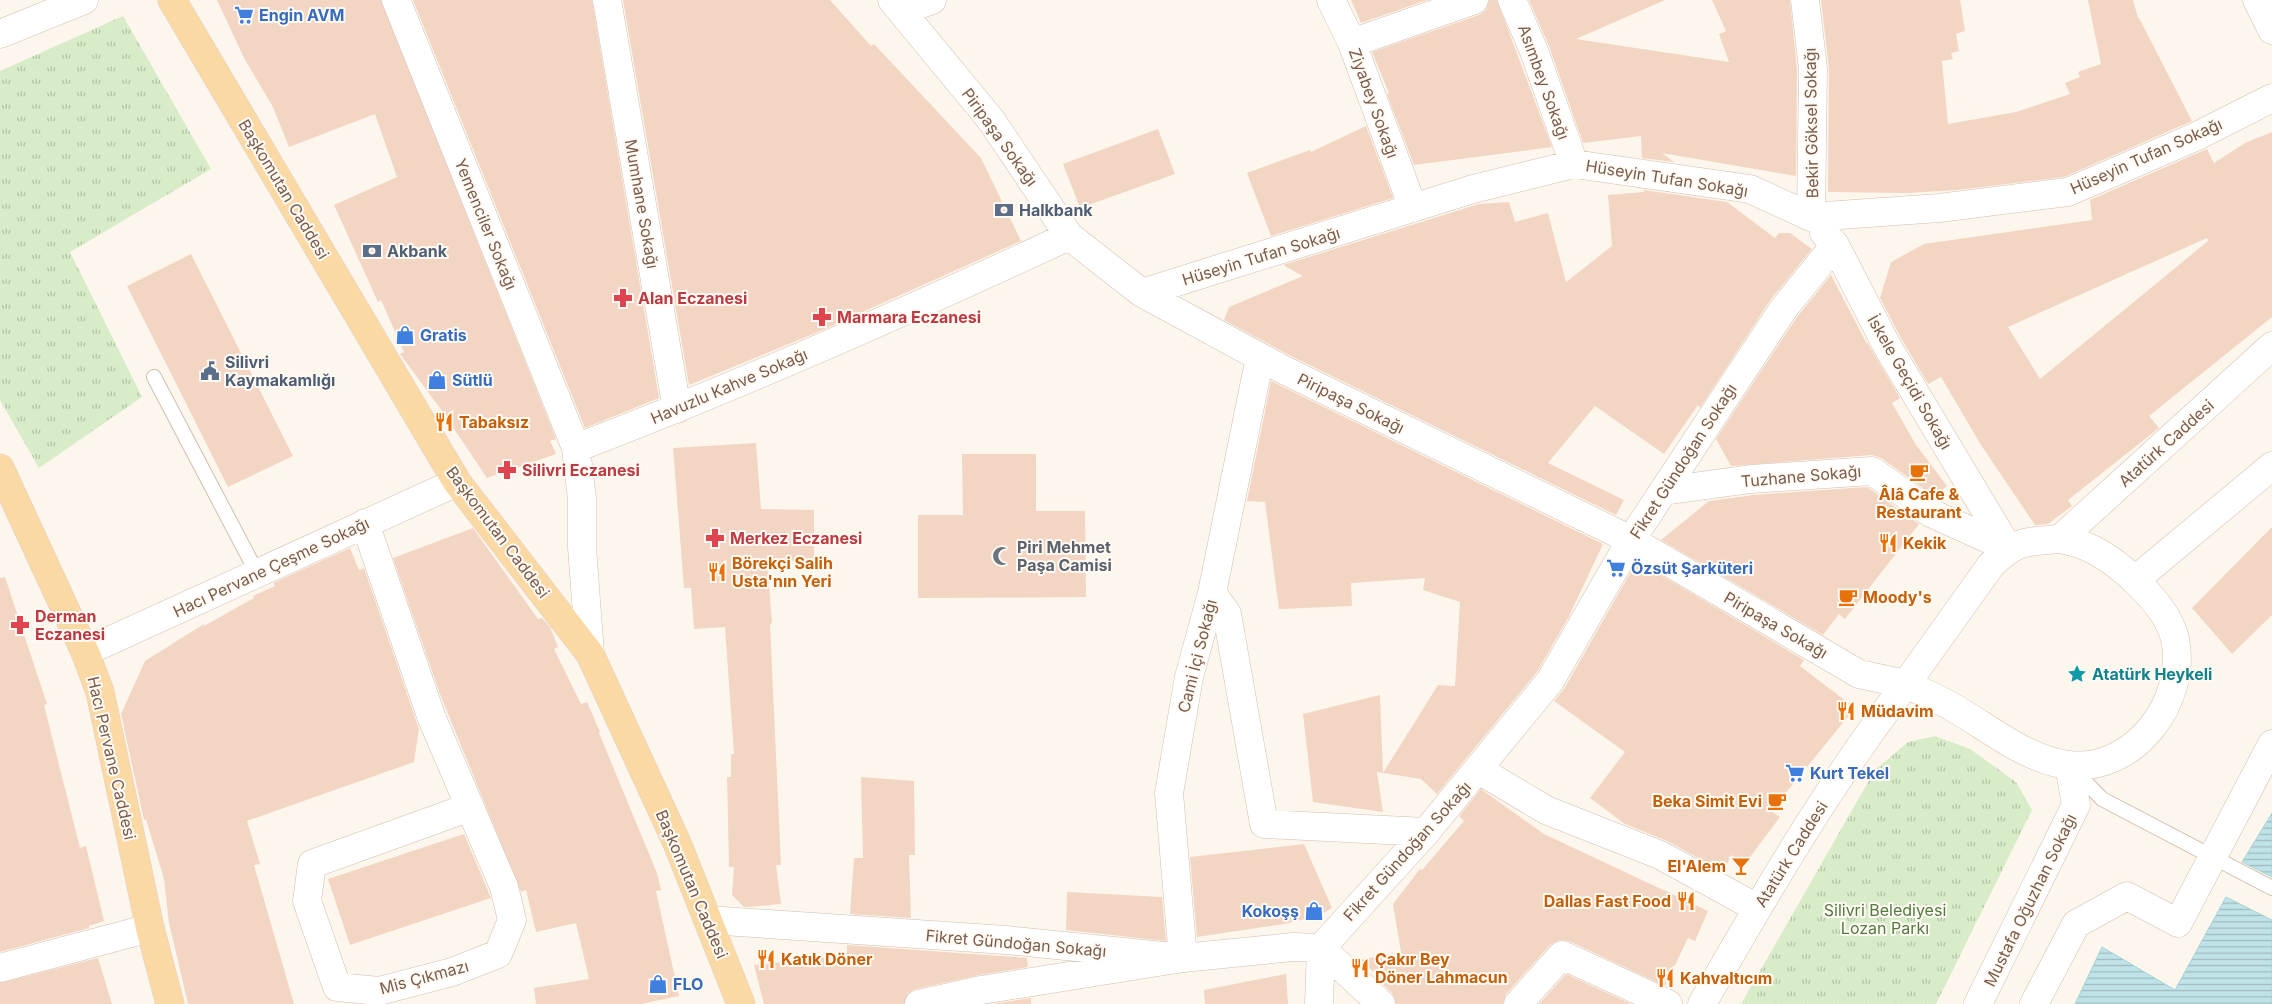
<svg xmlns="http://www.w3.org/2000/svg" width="2272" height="1004" viewBox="0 0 2272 1004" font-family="Inter,sans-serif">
<defs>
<pattern id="park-tufts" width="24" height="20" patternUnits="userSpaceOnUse" patternTransform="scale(1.25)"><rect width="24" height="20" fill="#d8ecc9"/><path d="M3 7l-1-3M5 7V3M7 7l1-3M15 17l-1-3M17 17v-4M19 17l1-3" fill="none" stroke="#b4c2a5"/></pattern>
<pattern id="water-rules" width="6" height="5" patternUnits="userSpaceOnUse" patternTransform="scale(1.25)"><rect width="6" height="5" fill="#bfe3e8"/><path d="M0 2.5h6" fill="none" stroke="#a0bbbe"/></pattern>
</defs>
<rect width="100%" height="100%" fill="#fdf6ec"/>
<path fill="url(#park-tufts)" d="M123,16L211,169L70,252L142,397L39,468L0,400V71Z
M1935,736L1970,749L2016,782L2032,810L1936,1004H1741L1875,770L1908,742Z"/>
<path fill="url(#water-rules)" stroke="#a5d3da" d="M2272,813V877L2242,862Z
M2226,897L2272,920V1004H2075L2102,947L2175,990Z"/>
<path fill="#f3d5c3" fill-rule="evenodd" d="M217,0H381L556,439L550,441L556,454L487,478L442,411L400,354L404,352L381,300L378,302L334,205L397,177L375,114L289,147L273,107L244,58Z
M413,0H592L659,398L585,428Z
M623,0H830L871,46L874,44L981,158L1021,241L818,332L689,385Z
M1351,0H1427L1361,23Z
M1489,0H1497L1552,147L1414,165L1387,94L1389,93L1372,52L1479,15L1486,10Z
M1529,0H1665L1576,39L1729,62L1719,34L1726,31L1712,0H1790L1797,70L1796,176L1662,153L1674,162L1642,158L1641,136L1583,143L1549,46Z
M1821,0H1960L1965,31L1956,34L1959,51L1951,53L1953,59L1942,61L1948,124L2016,112L2070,94L2065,83L2080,77L2078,72L2101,64L2088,0H2133L2138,18H2139L2192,121L2064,177L1957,190L1908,193L1828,192L1829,69Z
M1366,126L1393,198L1271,236L1247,173L1310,150L1311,152Z
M1158,129L1175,174L1080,208L1063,164Z
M2272,132V317L2149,416L2159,428L2068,500L2072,506L2048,524L2035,525L1981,445L1941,377L1928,384L1901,338L1880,298L1891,262L1924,244L2092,220L2090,200L2207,149L2214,163L2245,143ZM2207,238L2208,241L2040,379L2008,327Z
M1644,190L1727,202L1775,238L1779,233H1790L1812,249L1771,299L1700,408L1698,405L1664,454L1595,406L1548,463L1624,500L1616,515L1289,355L1224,320L1229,307L1303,276L1283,265L1479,204L1509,202L1515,222L1548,213L1566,282L1612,246L1608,195L1644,192Z
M191,254L293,456L228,487L127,286Z
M1831,275L1867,344V342L1900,398L1892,403L1916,445L1947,486L1934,496L1881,458L1872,455L1731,466L1716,439L1797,317Z
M1271,381L1603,544L1570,614L1571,613L1537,672L1437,794L1421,779L1377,772L1383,812L1313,802L1303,714L1380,695L1383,773L1438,685L1455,686L1460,602L1423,590L1425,578L1351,583L1352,606L1279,609L1265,502L1247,501Z
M756,443L761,509L814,510V561L767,560L772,623L770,624L781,865H776L781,904L748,907H744L732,895L734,867H729L727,777H731V754H734L725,627L694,629L691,588H684L673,448Z
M962,454H1036V511H1085L1086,597L918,598V515H963Z
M1867,487L1919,524L1845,619L1839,614L1823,635L1661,540L1709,501L1753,495Z
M2272,527V615L2232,654L2192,608Z
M473,528L538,619L542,618L550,627L558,647L554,649L581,704L587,702L600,732L599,733L657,873L661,890L656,891L679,996L641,1004H536L534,988L589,979L576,923L536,932L526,890L521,892L440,694L393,558Z
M350,548L359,570L364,568L419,729L414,762L247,821L260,864L254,865L294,1004H188L169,923L164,879L146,819L144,820L121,714L145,661L204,624V626L254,598L253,596L275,586L273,583Z
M1637,561L1804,660L1800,666L1855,708L1771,811L1780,817L1744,865L1731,855L1724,872L1667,841L1625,824L1590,798L1625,752L1554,701L1564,689Z
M5,577L47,704L44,705L80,848L86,846L104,921L89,926V928L0,952V578Z
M861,777L914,781L915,855H909L911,918L850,914L854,858H863Z
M1481,789L1544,834L1708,911L1695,941L1688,938L1665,986L1569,941L1559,940L1550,945L1506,994L1503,1004H1396L1392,993L1376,978L1379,976L1359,960L1401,952L1393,904L1420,869L1422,870L1464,821L1459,816Z
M464,834L491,898L350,945L328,879Z
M1304,844L1332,908L1318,916L1284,924L1197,937L1190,857Z
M1067,892L1162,897L1166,941L1066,930Z
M847,945L1027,958L1028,967L979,975L916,989L908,993L904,1004H764L754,965L831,957V955L847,953Z
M98,958L112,1004H0V983Z
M1286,974L1288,1004H1205L1204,990Z
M1566,974L1631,1004H1539Z
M1031,998V1004H992Z"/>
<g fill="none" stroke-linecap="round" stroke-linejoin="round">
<g stroke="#d1beb0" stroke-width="16">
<path id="lane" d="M154,377L257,573
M2073,769L2102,799L2272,888"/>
</g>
<g stroke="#d1beb0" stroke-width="29">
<path id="street" d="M396,0L576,448
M607,0L677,409
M892,0L991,120L1069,236L1142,293L1282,369L1631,540L1859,674L1906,684
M1331,0L1352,43L1413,208
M1512,0L1534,51L1574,164
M1805,0L1813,69L1811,217
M2257,0L2272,30
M901,11L932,0
M1352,43L1474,0
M1824,233L1835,245L1887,346L2008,548
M1142,293L1473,189L1574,164L1750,189L1811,217L1939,208L2068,192L2195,137L2272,98
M1663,491L1751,479L1872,471L1931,513L2008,548
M365,523L431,716L504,887L512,920L498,954L452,972L379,991L337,987L307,901L312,864L470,807
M2060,539L2272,346
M2135,580L2272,466
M1212,593L1227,614L1264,824L1426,832
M85,652L457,482
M590,654L582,547V499L576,448C743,384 906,312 1069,236
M1479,770L1546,810L1660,855L1757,908
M708,920L1006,940L1183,958L1293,947L1321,948L1426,832L1550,681L1631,540L1784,308L1835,245
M1321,948L1381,1004
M0,968L150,928
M919,1004L981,990L1183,958L1169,793L1189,677L1212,593L1260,357
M1319,1004L1321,948
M1518,1004L1562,955L1668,1004
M1978,1004L2076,805L2069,765
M2034,1004L2076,924L2127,896L2178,923L2272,744"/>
</g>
<g stroke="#d6c0b0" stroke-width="29">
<path id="secondary" d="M0,34L84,0
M2060,539C2068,541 2077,542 2085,546C2117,559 2167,604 2175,639C2188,701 2134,773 2068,765C2027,760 1989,728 1954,708C1939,699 1922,692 1906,684L1991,565C2017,540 2024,542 2060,539Z
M1702,1004C1765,894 1829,784 1906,684"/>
</g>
<g stroke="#dad1cd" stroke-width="29">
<path id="primary" d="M172,0L457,482L590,654L677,843L741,1004
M0,468L85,652L100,692L150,928L170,1004"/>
</g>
<use href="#lane" stroke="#fff" stroke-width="14"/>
<use href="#street" stroke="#fff" stroke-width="28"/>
<use href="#secondary" stroke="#fff" stroke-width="28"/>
<use href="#primary" stroke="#fbd9a5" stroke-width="28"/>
</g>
<defs>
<g id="supermarket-bare" transform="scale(1.5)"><path d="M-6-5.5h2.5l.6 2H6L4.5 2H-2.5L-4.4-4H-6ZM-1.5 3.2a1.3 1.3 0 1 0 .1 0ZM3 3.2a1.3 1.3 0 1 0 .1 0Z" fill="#3f7fe0" stroke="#fffaf3" stroke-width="2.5" paint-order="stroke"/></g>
<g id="bank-bare" transform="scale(1.5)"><path d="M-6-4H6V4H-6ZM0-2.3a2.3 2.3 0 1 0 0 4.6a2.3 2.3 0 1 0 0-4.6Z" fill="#5c6f8a" stroke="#fffaf3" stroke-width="2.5" paint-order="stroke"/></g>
<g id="pharmacy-bare" transform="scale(1.5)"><path d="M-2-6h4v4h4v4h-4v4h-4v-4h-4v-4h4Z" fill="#e0444e" stroke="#fffaf3" stroke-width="2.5" paint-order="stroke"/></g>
<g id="shop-bare" transform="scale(1.5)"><path d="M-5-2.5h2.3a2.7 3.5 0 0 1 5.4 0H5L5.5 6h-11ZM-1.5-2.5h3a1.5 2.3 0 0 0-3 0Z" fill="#3f7fe0" stroke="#fffaf3" stroke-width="2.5" paint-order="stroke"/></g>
<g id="civic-bare" transform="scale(1.5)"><path d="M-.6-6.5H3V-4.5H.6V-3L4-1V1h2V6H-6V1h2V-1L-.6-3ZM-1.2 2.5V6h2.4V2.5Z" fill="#5c6f8a" stroke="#fffaf3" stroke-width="2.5" paint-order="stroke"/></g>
<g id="restaurant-bare" transform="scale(1.5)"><path d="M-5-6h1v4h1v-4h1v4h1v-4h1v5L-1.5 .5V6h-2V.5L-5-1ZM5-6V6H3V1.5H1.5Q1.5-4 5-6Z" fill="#e8710a" stroke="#fffaf3" stroke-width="2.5" paint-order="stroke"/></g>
<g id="cafe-bare" transform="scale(1.5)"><path d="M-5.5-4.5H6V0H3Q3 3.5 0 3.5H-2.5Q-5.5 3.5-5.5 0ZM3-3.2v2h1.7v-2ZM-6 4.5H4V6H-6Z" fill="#e8710a" stroke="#fffaf3" stroke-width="2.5" paint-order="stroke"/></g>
<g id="mosque-bare" transform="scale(1.5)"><path d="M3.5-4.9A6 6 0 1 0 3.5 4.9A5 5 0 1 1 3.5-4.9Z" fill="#6b7280" stroke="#fffaf3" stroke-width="2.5" paint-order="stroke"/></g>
<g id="sight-bare" transform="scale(1.5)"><path d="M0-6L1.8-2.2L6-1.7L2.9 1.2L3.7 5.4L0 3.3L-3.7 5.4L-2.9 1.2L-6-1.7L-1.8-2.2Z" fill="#0f9aa8" stroke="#fffaf3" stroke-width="2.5" paint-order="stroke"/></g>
<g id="bar-bare" transform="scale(1.5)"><path d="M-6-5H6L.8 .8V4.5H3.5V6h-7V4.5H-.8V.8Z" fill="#e8710a" stroke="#fffaf3" stroke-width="2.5" paint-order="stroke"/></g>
</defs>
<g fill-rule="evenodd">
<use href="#supermarket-bare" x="244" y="15"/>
<use href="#bank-bare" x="1004" y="210"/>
<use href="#bank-bare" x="372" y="251"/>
<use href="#pharmacy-bare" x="623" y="298"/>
<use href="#pharmacy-bare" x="822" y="317"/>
<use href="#shop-bare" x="405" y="335"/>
<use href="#civic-bare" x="210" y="371"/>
<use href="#shop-bare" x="437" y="380"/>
<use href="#restaurant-bare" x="444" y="422"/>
<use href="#pharmacy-bare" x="507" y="470"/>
<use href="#cafe-bare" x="1919" y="472"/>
<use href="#pharmacy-bare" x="715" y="538"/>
<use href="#restaurant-bare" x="1888" y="543"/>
<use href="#mosque-bare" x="1002" y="556"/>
<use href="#supermarket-bare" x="1616" y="568"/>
<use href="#restaurant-bare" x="717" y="572"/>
<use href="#cafe-bare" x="1848" y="597"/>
<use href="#pharmacy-bare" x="20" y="625"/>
<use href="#sight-bare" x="2077" y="674"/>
<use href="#restaurant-bare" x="1846" y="711"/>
<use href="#supermarket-bare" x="1795" y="773"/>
<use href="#cafe-bare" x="1777" y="801"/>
<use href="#bar-bare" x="1741" y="866"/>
<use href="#restaurant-bare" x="1686" y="901"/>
<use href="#shop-bare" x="1314" y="911"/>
<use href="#restaurant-bare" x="766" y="959"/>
<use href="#restaurant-bare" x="1360" y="968"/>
<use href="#restaurant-bare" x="1665" y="978"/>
<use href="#shop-bare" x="658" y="984"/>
</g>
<g text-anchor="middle" stroke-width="4" stroke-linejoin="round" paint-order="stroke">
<g font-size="16" font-weight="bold" fill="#366cbe" stroke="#fffaf3" text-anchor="start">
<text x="259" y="21">Engin AVM</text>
<text x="420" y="341">Gratis</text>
<text x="452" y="386">Sütlü</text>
<text x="1631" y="574">Özsüt Şarküteri</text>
<text x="1810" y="779">Kurt Tekel</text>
<text x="1299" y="917" text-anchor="end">Kokoşş</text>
<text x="673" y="990">FLO</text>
</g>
<g font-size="16" fill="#7a5c4d" stroke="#fffaf3">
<text transform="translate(1544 82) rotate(70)" y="6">Asımbey Sokağı</text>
<text transform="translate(1374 103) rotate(70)" y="6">Ziyabey Sokağı</text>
<text transform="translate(1811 123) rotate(-91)" y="6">Bekir Göksel Sokağı</text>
<text transform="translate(1000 137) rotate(54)" y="6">Piripaşa Sokağı</text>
<text transform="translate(2146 156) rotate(-24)" y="6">Hüseyin Tufan Sokağı</text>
<text transform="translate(1667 178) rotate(9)" y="6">Hüseyin Tufan Sokağı</text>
<text transform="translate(284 189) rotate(59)" y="6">Başkomutan Caddesi</text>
<text transform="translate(642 204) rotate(80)" y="6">Mumhane Sokağı</text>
<text transform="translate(486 224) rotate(68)" y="6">Yemenciler Sokağı</text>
<text transform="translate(1261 256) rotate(-17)" y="6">Hüseyin Tufan Sokağı</text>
<text transform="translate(1910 382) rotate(60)" y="6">İskele Geçidi Sokağı</text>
<text transform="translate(729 386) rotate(-23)" y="6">Havuzlu Kahve Sokağı</text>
<text transform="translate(1351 403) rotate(26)" y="6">Piripaşa Sokağı</text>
<text transform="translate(2166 443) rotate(-42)" y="6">Atatürk Caddesi</text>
<text transform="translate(1683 461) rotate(-57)" y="6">Fikret Gündoğan Sokağı</text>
<text transform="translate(1801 476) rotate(-5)" y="6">Tuzhane Sokağı</text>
<text transform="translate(498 532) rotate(53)" y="6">Başkomutan Caddesi</text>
<text transform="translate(271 567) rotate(-25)" y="6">Hacı Pervane Çeşme Sokağı</text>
<text transform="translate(1776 625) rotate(30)" y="6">Piripaşa Sokağı</text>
<text transform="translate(1197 656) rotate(-76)" y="6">Cami İçi Sokağı</text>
<text transform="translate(112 758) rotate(77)" y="6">Hacı Pervane Caddesi</text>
<text transform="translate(1407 851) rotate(-48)" y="6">Fikret Gündoğan Sokağı</text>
<text transform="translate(1791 854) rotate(-58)" y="6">Atatürk Caddesi</text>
<text transform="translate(692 884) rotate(67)" y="6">Başkomutan Caddesi</text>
<text transform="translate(2030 900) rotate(-64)" y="6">Mustafa Oğuzhan Sokağı</text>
<text transform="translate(1016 943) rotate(5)" y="6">Fikret Gündoğan Sokağı</text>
<text transform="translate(424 977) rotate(-15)" y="6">Mis Çıkmazı</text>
</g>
<g font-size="16" font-weight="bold" fill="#4e5e75" stroke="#fffaf3" text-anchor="start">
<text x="1019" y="216">Halkbank</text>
<text x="387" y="257">Akbank</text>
<text x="225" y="368">Silivri<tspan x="225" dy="18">Kaymakamlığı</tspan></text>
</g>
<g font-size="16" font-weight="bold" fill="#be3a42" stroke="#fffaf3" text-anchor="start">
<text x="638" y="304">Alan Eczanesi</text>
<text x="837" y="323">Marmara Eczanesi</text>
<text x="522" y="476">Silivri Eczanesi</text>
<text x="730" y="544">Merkez Eczanesi</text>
<text x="35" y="622">Derman<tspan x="35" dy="18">Eczanesi</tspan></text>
</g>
<g font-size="16" font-weight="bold" fill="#c56008" stroke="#fffaf3" text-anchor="start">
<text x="459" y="428">Tabaksız</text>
<text x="1919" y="500" text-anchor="middle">Âlâ Cafe &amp;<tspan x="1919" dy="18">Restaurant</tspan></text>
<text x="1903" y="549">Kekik</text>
<text x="732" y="569">Börekçi Salih<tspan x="732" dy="18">Usta'nın Yeri</tspan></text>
<text x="1863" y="603">Moody's</text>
<text x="1861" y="717">Müdavim</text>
<text x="1762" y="807" text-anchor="end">Beka Simit Evi</text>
<text x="1726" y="872" text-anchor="end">El'Alem</text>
<text x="1671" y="907" text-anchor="end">Dallas Fast Food</text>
<text x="781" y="965">Katık Döner</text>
<text x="1375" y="965">Çakır Bey<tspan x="1375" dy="18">Döner Lahmacun</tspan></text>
<text x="1680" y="984">Kahvaltıcım</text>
</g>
<g font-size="16" font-weight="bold" fill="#5b616d" stroke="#fffaf3" text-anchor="start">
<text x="1017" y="553">Piri Mehmet<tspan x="1017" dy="18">Paşa Camisi</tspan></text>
</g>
<g font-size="16" font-weight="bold" fill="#0d838f" stroke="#fffaf3" text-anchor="start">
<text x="2092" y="680">Atatürk Heykeli</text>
</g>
<g font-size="16" fill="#537a41" stroke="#fffaf3">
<text x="1885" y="916">Silivri Belediyesi<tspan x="1885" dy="18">Lozan Parkı</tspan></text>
</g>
</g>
</svg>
